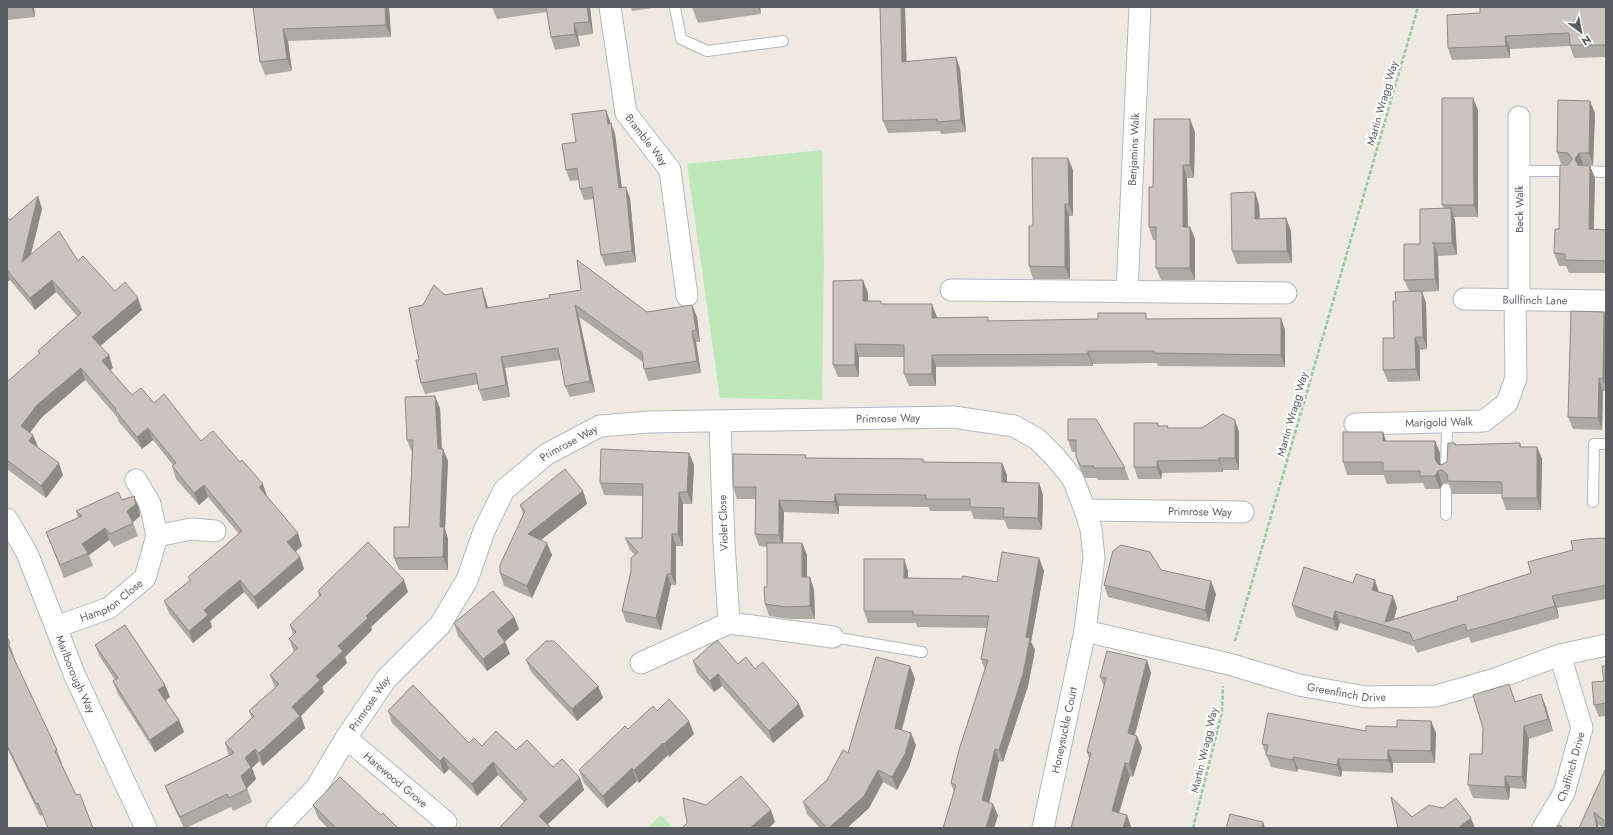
<svg xmlns="http://www.w3.org/2000/svg" width="1613" height="835" viewBox="0 0 1613 835" font-family="Jost,sans-serif">
<rect width="100%" height="100%" fill="#eeeae1"/>
<path fill="#bfe7bc" d="M822,150L824,264L822,400L720,398L687,164Z
M661,815L673,828H647Z"/>
<g fill="none" stroke-linecap="round" stroke-linejoin="round">
<g stroke="#b4b8bd" stroke-width="12">
<path id="service" d="M675,7L681,39L707,51L783,41
M1519,171H1570
M1586,171L1606,172
M1446,471L1447,422
M1593,502L1594,444H1606
M1446,515V489
M833,637L922,652"/>
</g>
<g stroke="#b4b8bd" stroke-width="23">
<g id="minor">
<path id="s1" d="M610,7L626,113L670,170L687,296"/>
<path d="M1519,117V300"/>
<path d="M951,290L1286,293"/>
<path id="s2" d="M1127,292L1140,7"/>
<path id="s3" d="M1464,299L1606,301"/>
<path id="s4" d="M1355,424L1484,421L1507,403L1516,378L1515,300"/>
<path id="s5" d="M1085,510L1243,512"/>
<path id="s6" d="M7,519L27,553L75,676L146,828"/>
<path d="M157,536L191,529L215,531"/>
<path d="M729,623L833,637"/>
<path id="s7" d="M56,627L109,608L145,578L157,536L150,504L136,480"/>
<path id="s8" d="M1085,631L1229,664L1299,685L1366,697L1436,696L1495,679L1560,655L1606,645"/>
<path d="M641,663L729,623L724,543L720,422"/>
<path id="s9" d="M346,738L446,822"/>
<path id="s10" d="M277,828L316,788L346,738L386,679L440,625L467,580L484,531L504,490L547,454L600,426L649,422L953,417L1014,426L1037,439L1056,458L1073,479L1085,510L1091,529L1094,558L1085,631L1043,828"/>
<path id="s11" d="M1543,828L1564,793L1582,728L1560,655"/>
</g>
</g>
<path stroke="#94c8a0" stroke-width="2.5" stroke-dasharray="4 2" stroke-linecap="butt" d="M1235,641L1418,7
M1193,828L1222,712L1223,686"/>
<use href="#service" stroke="#fff" stroke-width="10"/>
<use href="#minor" stroke="#fff" stroke-width="21"/>
</g>
<path fill="#ada9a3" d="M7,7H34L35,17L7,20Z
M253,7H389L391,37L288,41L292,71L265,75L260,62Z
M492,7H590L593,34L578,36L580,46L555,50L551,37L547,12L497,19Z
M631,7H652V8L632,11Z
M692,7H760L761,14L698,23Z
M880,7H925H905L906,62L956,57L960,69L966,132L941,134L940,131L888,133L883,121Z
M1606,7V57L1574,58L1570,46L1510,49V58L1452,60L1448,48Z
M1473,98L1478,110V217H1454L1455,220L1457,255L1438,256L1439,291L1422,292L1426,303L1427,349L1420,350V381L1388,382L1383,370L1394,338L1396,301L1409,291L1404,280L1420,244L1444,208L1442,205Z
M1595,113L1593,165H1584L1590,166L1595,178L1594,229L1606,230V273H1569L1566,266H1559L1554,253L1559,229L1566,165L1561,164L1557,152Z
M610,121V124L611,123L615,134L622,188L630,198L636,262L605,266L601,255L593,199L584,200L580,189L579,180L570,181L566,170L576,142Z
M1195,132L1194,178H1187L1188,227H1190L1195,239V280H1161L1156,268V240H1153L1149,227L1153,187Z
M1073,170V216H1069L1070,279H1033L1029,266L1033,226Z
M1255,192L1259,205L1260,219L1286,218L1291,231L1292,263L1237,264L1232,251Z
M38,196L42,209L31,254L78,261L115,291L142,310L100,346L113,368L110,370L132,395L154,403L201,441L267,496L302,546L295,552L300,557L304,569L258,609L244,592L210,621L212,627L193,643L169,613L164,601L190,580L188,577L239,534L208,497L199,505L176,479L172,466L173,465L153,440L142,449L119,422L117,417L85,380L41,418L30,433L33,435L38,447L63,475L46,498L7,469V382L39,354L38,351L77,316L56,292L35,310L10,280L7,282V217L10,220Z
M482,288L486,300L488,308L550,298L647,312L692,305L697,317L700,342H696L701,373L648,381L644,369L643,362L579,317L595,392L570,397L565,386L560,360L505,368L510,397L483,401L479,390L478,384L425,394L421,383L419,360L423,305L445,295Z
M868,293V301L937,317V318L989,321L1281,318L1285,330V367L1158,366L1157,363L1093,364V366L936,367V386H909L904,374V357H859V377H838L833,365Z
M1606,316V391H1603L1602,430L1573,429L1568,417Z
M440,408L442,449L448,461L445,529L448,539V570H399L394,558L409,527L412,453L407,440Z
M1068,419L1125,468L1129,480H1098L1097,478H1085L1080,469L1076,457V452H1072L1068,440Z
M1235,420L1239,432V470H1223V472L1162,473L1161,479H1138L1134,467L1159,426H1168V428H1202Z
M1383,432L1386,441H1435L1440,453V465H1441L1447,462L1455,443L1456,445L1520,443L1521,447H1537L1542,459L1541,510H1506L1502,498V494H1452L1449,484L1446,483L1442,484L1440,489H1425L1423,483L1387,484L1384,475H1347L1343,462Z
M689,453L694,465L692,504H683V546H676V585H671L661,630L626,622L622,611L635,555L630,550L625,538H642L643,496L604,495L600,483Z
M806,458L924,462L1002,463L1007,475V482L1039,483L1043,495L1042,530L1008,529L1004,520L974,519L971,511H930L929,507L839,506V514L784,512L783,543H802L807,555V577H810L814,590L815,619H790L769,616L765,604L767,587V547L759,546L755,534L756,499H737L733,487Z
M583,491L587,504L541,540L552,555L532,598L504,586L500,573L523,514L520,505Z
M134,496L139,508L140,516L133,522L138,536L114,547L109,540L89,555L93,566L64,578L46,532L78,518L76,511Z
M1606,538V599L1557,608L1559,618L1471,643L1469,637L1417,653L1414,646L1340,623L1337,631L1296,617L1292,605L1379,592L1393,596L1397,608L1394,619L1458,600L1531,573L1573,550Z
M1039,558L1044,571L1031,642L1035,650L1028,686L1003,762L999,761L989,802L993,804L998,816L954,792L951,783L985,670L981,659L987,628L917,627L916,623H868L864,611L904,559L908,571V578L997,582Z
M1161,570L1216,594L1209,622L1108,597L1104,585Z
M318,591L408,592L371,627L372,630L345,657L347,663L322,687L324,692L301,716L305,728L263,766L259,761L252,768L256,779L247,788L252,802L233,811L231,807L186,828H184L170,799L165,786L229,756L225,743L252,718L249,711L275,688L270,675L294,652L289,639L293,634L290,625L319,597Z
M514,617L519,629L505,641L510,654L487,671L458,636L454,623Z
M7,637L14,656H13L57,750L62,763H61L76,795L93,828H48L43,815L40,816L7,748Z
M95,645L165,685L170,697L165,700L179,720L184,732L155,752L118,694L113,681L115,680L100,657Z
M526,660L598,686L603,698L577,721L531,672Z
M693,661L738,664L804,716L773,743L722,686L714,692L697,673Z
M1606,666V716L1599,717L1594,705L1604,681Z
M1151,673L1135,735L1142,748L1133,777L1130,776L1119,813L1127,815L1131,827L1071,828L1089,759L1087,752L1104,686L1100,677Z
M915,679L902,730L916,745L909,767L897,790L883,782L869,808L847,828H820L807,814L803,802L827,780L848,753Z
M1516,702L1546,707L1553,731L1529,739L1526,789L1510,788L1509,800L1473,798L1468,785Z
M388,711L469,743L482,746L516,750L553,767L580,778L584,790L547,825L524,802L498,775L477,796L449,769L444,774L392,723Z
M657,711L694,734L669,757L668,755L639,783L637,781L607,808L584,783L579,770L628,729Z
M1431,721L1436,733L1435,763H1393V773L1342,771L1341,777L1298,769L1297,772L1271,767L1262,744L1366,731Z
M1606,768V828H1603L1598,824L1579,828Z
M313,805L381,815L398,828H328L318,818Z"/>
<path fill="#8d8985" d="M31,7H34L35,17Z
M385,7H389L391,37L386,25Z
M587,7H590L593,34L589,22Z
M758,7H760L761,14Z
M901,7H905L907,74L902,62Z
M574,23L578,36L580,46L575,34Z
M283,29L288,41L292,71L287,59Z
M1505,36L1510,49V58L1506,46Z
M956,57L960,69L966,132L961,120Z
M1473,98L1478,110V217L1474,205Z
M1590,101L1595,113L1593,165L1589,153Z
M606,110L610,121L612,135L608,124Z
M1190,119L1195,132L1194,178L1190,165Z
M611,123L615,134L623,199L619,188Z
M1579,153L1583,165L1580,171L1575,159Z
M1068,158L1073,170V216L1069,204Z
M1183,165L1187,178L1188,239L1183,227Z
M1590,166L1595,178L1593,241L1589,229Z
M626,187L630,198L636,262L632,251Z
M1255,192L1259,205L1260,232L1255,219Z
M38,196L42,209L26,274L22,262Z
M1065,204L1069,216L1070,279L1065,267Z
M1451,208L1455,220L1457,255L1452,243Z
M1286,218L1291,231L1292,263L1287,251Z
M1190,227L1195,239V280L1190,268Z
M1434,243L1438,256L1439,291L1435,279Z
M7,273L10,280L7,282Z
M52,280L56,292L35,310L30,298Z
M863,280L868,293L867,313L863,301Z
M482,288L486,300L490,320L486,308Z
M1422,291L1426,303L1427,349L1423,337Z
M138,298L142,310L97,349L92,337Z
M932,304L937,317V330L932,318Z
M575,305L579,317L595,392L590,381Z
M692,305L697,317L700,342L696,330Z
M1604,312L1606,316V388L1603,379Z
M1281,318L1285,330V367L1281,355Z
M692,331L696,342L701,373L697,361Z
M1415,337L1420,350V381L1416,369Z
M855,344L859,357V377L855,365Z
M1088,351L1093,364V366L1088,354Z
M109,355L113,368L107,374L102,361Z
M932,355L936,367V386L932,374Z
M501,357L505,368L510,397L506,385Z
M81,368L85,380L41,418L26,438L21,426L37,405Z
M1599,378L1603,391L1602,430L1598,418Z
M435,396L440,408L442,461L438,449Z
M1235,420L1239,432V470L1235,458Z
M148,428L153,440L142,449L137,437Z
M1383,432L1387,445L1383,441Z
M33,435L38,447L29,441Z
M1435,441L1440,453V471L1435,459Z
M1537,447L1542,459L1541,510L1537,498Z
M443,449L448,461L445,529L448,539V570L443,557L440,527Z
M689,453L694,465L692,504L687,492Z
M1219,458L1223,470V472L1219,460Z
M1157,461L1162,473L1161,479L1157,467Z
M59,463L63,475L46,498L41,486Z
M1002,463L1007,475V494L1002,482Z
M1438,471L1442,484L1440,489L1435,476Z
M1039,483L1043,495L1042,530L1038,518Z
M263,484L267,496L263,499L259,487Z
M204,485L208,497L199,505L194,493Z
M583,491L587,504L533,546L528,534Z
M679,492L683,504V546L678,534Z
M835,494L839,506V514L834,502Z
M134,496L139,508L140,516L132,523L127,511Z
M779,500L784,512L783,547L779,535Z
M105,528L109,540L89,555L82,544Z
M298,533L302,546L292,555L287,542Z
M672,534L676,546V585L671,574Z
M547,543L552,555L532,598L527,586Z
M802,543L807,555V590L802,577Z
M300,557L304,569L258,609L254,597Z
M1039,558L1044,571L1031,642L1035,650L1028,686L1003,762L999,750L1026,637Z
M904,559L908,571V590L904,578Z
M667,574L671,585L661,630L656,618Z
M810,577L814,590L815,619L810,606Z
M240,580L244,592L210,621L212,627L193,643L189,631L204,610Z
M404,580L408,592L371,627L372,630L345,657L347,663L322,687L324,692L301,716L305,728L263,766L259,753L292,707L338,646L366,616Z
M1375,580L1379,592L1372,590Z
M1211,581L1216,594L1209,622L1205,610Z
M1393,596L1397,608L1391,628L1385,622Z
M1552,596L1557,608L1559,618L1555,606Z
M1335,611L1340,623L1337,631L1333,619Z
M514,617L519,629L502,644L497,631Z
M505,642L510,654L487,671L483,659Z
M1147,660L1151,673L1132,745L1128,733Z
M910,666L915,679L899,740L895,728Z
M718,674L722,686L714,692L710,681Z
M165,685L170,697L163,702L158,690Z
M598,686L603,698L577,721L572,709Z
M1541,694L1546,707L1553,731L1548,719Z
M799,704L804,716L773,743L769,731Z
M179,720L184,732L155,752L150,740Z
M689,721L694,734L669,757L664,744Z
M1431,721L1436,733L1435,763L1431,751Z
M1524,726L1529,739L1526,789L1522,777Z
M911,733L916,745L909,767L897,790L892,777Z
M1137,736L1142,748L1133,777L1129,764Z
M663,743L668,755L639,783L634,770Z
M255,749L259,761L252,768L256,779L246,789L241,776L245,758Z
M995,749L999,761L987,812L982,800Z
M1388,750L1393,763V773L1388,760Z
M444,757L449,769L444,774L440,761Z
M1293,757L1298,769L1297,772L1293,760Z
M1338,759L1342,771L1341,777L1337,765Z
M493,762L498,775L477,796L472,784Z
M1125,763L1130,776L1116,823L1112,811Z
M632,768L637,781L607,808L603,796Z
M878,770L883,782L869,808L847,828H829Z
M1505,776L1510,788L1509,800L1505,787Z
M580,778L584,790L544,828L539,816Z
M993,804L998,816L994,828H986Z
M771,810L775,822L769,828H750Z
M1594,812L1598,824L1599,828H1597Z
M1127,815L1131,827V828H1123Z
M1471,818L1475,828H1458Z
M1263,822L1265,828H1262Z"/>
<path fill="#c9c4be" stroke="#8d8985" d="M253,7H385L386,25L283,29L287,59L260,62Z
M546,7H587L589,22L574,23L575,34L551,37Z
M880,7H901L902,62L956,57L961,120L937,122V119L883,121Z
M1480,7H1606V45H1570L1569,33L1505,36L1506,46L1448,48L1447,15L1480,13Z
M1442,98H1473L1474,205H1442Z
M1558,100L1590,101L1589,153H1579L1575,159L1578,165L1590,166L1589,229L1606,230V261L1565,260V254L1554,253L1555,229H1559L1560,165H1568L1572,159L1568,153L1557,152Z
M606,110L608,124L611,123L619,188L626,187L632,251L601,255L592,187L580,189L577,168L566,170L562,144L576,142L572,114Z
M1154,119H1190V165H1183V227H1190V268H1156V227H1149V187H1153Z
M1032,158H1068L1069,204H1065V267L1029,266V226H1033Z
M1255,192V219L1286,218L1287,251H1232L1231,193Z
M38,196L22,262L59,231L78,261L83,256L115,291L125,282L138,298L92,337L109,355L102,361L132,395L141,388L154,403L164,394L201,441L213,431L240,462L242,460L263,484L259,487L298,533L287,542L300,557L254,597L240,580L204,610L208,615L189,631L164,601L191,580L188,577L242,531L204,485L194,493L172,466L176,463L148,428L137,437L115,410L116,409L81,368L37,405L21,426L33,435L29,441L59,463L41,486L7,460V382L40,353L38,351L81,313L52,280L30,298L7,270V217L10,220Z
M1451,208L1452,243H1432H1434L1435,279L1404,280V244H1420V209Z
M577,260L647,312L692,305L696,330L692,331L697,361L644,369L642,353L575,305L590,381L565,386L558,348L501,357L506,385L479,390L476,373L421,383L416,360H419L409,308L423,305L434,285L445,295L482,288L486,308L550,298L549,295L581,290Z
M863,280V301H881V304H932V318L988,317V321L1098,319V313H1146V319L1281,318V355L1154,353V351H1088V354L932,355V374H904V345L855,344V365H833V281Z
M1422,291L1423,337H1415L1416,369L1383,370V338H1394L1393,301H1396L1395,292Z
M1571,311L1604,312L1603,379L1599,378L1598,418L1568,417Z
M435,396L438,449H443L440,527H444L443,557L394,558V527H409L413,440H407L405,397Z
M1223,414L1235,420V458H1219V460L1157,461V467H1134V423H1158V426H1168L1167,428H1202Z
M1068,419H1096L1125,468H1094V466H1081L1076,457V440H1068Z
M1343,432H1383V441H1435V459L1438,464L1441,465L1447,462L1448,443H1455V445L1520,443V447H1537V498H1502V482L1448,481L1447,474L1442,470L1438,471L1435,476H1420V471H1383V462H1343Z
M601,449L689,453L687,492H679L678,534H672L671,574H667L656,618L622,611L631,571V558L638,552L625,538H642L643,484L600,483Z
M733,454L806,455L805,458L923,459V462L1002,463V482L1039,483L1038,518L1003,517L1004,508L970,507V499H926V495L835,494L834,502L779,500V535L755,534L756,487H733Z
M565,469L583,491L528,534L547,543L527,586L500,573V565L525,511L520,505Z
M118,492L122,500L134,496L136,504L127,511L133,523L110,534L105,528L82,544L88,553L60,565L46,532L82,516L76,511Z
M1606,538V585L1552,596L1555,606L1467,631L1465,624L1413,641L1410,633L1335,611L1333,619L1292,605L1304,567L1353,583L1356,574L1375,580L1372,590L1393,596L1385,622L1458,600L1457,597L1531,573L1528,562L1573,550L1571,541L1586,539Z
M368,542L404,580L366,616L368,618L338,646L343,651L316,676L320,680L292,707L300,716L259,753L255,749L245,758L251,767L241,776L247,789L229,798L227,794L180,817L165,786L234,753L225,743L254,716L249,711L279,684L270,675L298,648L289,639L296,632L290,625L321,595L318,591Z
M767,543H802V577H810V606L786,607L765,604L764,587H767Z
M1121,545L1150,552L1161,570L1211,581L1205,610L1104,585L1113,551Z
M1002,552L1039,558L1026,637L1030,638L1023,674L999,750L995,749L982,800L993,804L986,828H943L956,785L951,783L959,750L988,660L981,659L989,616L913,615V611H864V559H904V578L962,579L963,576L997,582Z
M493,591L514,617L497,631L505,642L483,659L454,623Z
M125,625L165,685L158,690L179,720L150,740L113,681L118,678L95,645Z
M7,637L10,643L7,644L57,750L55,751L76,795L80,794L93,828H48L38,803L36,804L7,745Z
M717,640L738,664L746,657L755,669L763,662L799,704L769,731L718,674L710,681L693,661Z
M546,641H554L598,686L572,709L526,660Z
M1107,651L1147,660L1128,733L1137,736L1129,764L1125,763L1112,811L1127,815L1123,828H1071L1091,753L1087,752L1106,678L1100,677Z
M876,657L910,666L895,728L911,733L905,754L892,777L878,770L864,796L829,828H827L803,802L827,780L843,750L848,753Z
M1602,666H1606V703L1594,705L1592,682L1604,681Z
M1509,684L1515,702L1541,694L1548,719L1524,726L1522,777L1505,776V787L1468,785L1470,754H1482L1483,728L1473,695Z
M413,685L469,743L474,738L482,746L496,731L516,750L527,740L553,767L562,759L580,778L539,816L551,828H499L527,799L493,762L472,784L444,757L440,761L388,711Z
M669,699L689,721L664,744L663,743L634,770L632,768L603,796L579,770L625,726L628,729L653,706L657,711Z
M1268,713L1366,731V726L1397,727V720L1431,721V751L1388,750V760L1338,759L1337,765L1293,757V760L1266,755L1268,745L1262,744Z
M1606,768V822L1594,812L1597,828H1579Z
M741,776L771,810L750,828H684L683,827L687,823L683,798L706,805Z
M340,777L381,815L383,813L398,828H336L313,805Z
M1391,797L1412,817L1429,805L1443,808L1456,798L1471,818L1458,828H1398Z
M1230,814L1263,822L1262,828H1226Z
M1559,825L1564,828H1557Z"/>
<g text-anchor="middle" stroke-width="4" stroke-linejoin="round" paint-order="stroke">
<g font-size="11" fill="#5a5e63" stroke="#fff">
<text transform="translate(1382 103) rotate(-74)" y="4">Martin Wragg Way</text>
<text dy="4" stroke="none"><textPath href="#s1" startOffset="141">Bramble Way</textPath></text>
<text dy="4" stroke="none"><textPath href="#s2" startOffset="143">Benjamins Walk</textPath></text>
<text transform="translate(1519 209) rotate(-90)" y="4">Beck Walk</text>
<text dy="4" stroke="none"><textPath href="#s3" startOffset="71">Bullfinch Lane</textPath></text>
<text transform="translate(1292 414) rotate(-74)" y="4">Martin Wragg Way</text>
<text dy="4" stroke="none"><textPath href="#s10" startOffset="816">Primrose Way</textPath></text>
<text dy="4" stroke="none"><textPath href="#s4" startOffset="84">Marigold Walk</textPath></text>
<text dy="4" stroke="none"><textPath href="#s10" startOffset="492">Primrose Way</textPath></text>
<text dy="4" stroke="none"><textPath href="#s5" startOffset="115">Primrose Way</textPath></text>
<text transform="translate(723 523) rotate(-92)" y="4">Violet Close</text>
<text dy="4" stroke="none"><textPath href="#s7" startOffset="62">Hampton Close</textPath></text>
<text dy="4" stroke="none"><textPath href="#s6" startOffset="170">Marlborough Way</textPath></text>
<text dy="4" stroke="none"><textPath href="#s8" startOffset="269">Greenfinch Drive</textPath></text>
<text dy="4" stroke="none"><textPath href="#s10" startOffset="156">Primrose Way</textPath></text>
<text transform="translate(1064 730) rotate(-78)" y="4">Honeysuckle Court</text>
<text transform="translate(1204 750) rotate(-77)" y="4">Martin Wragg Way</text>
<text dy="4" stroke="none"><textPath href="#s11" startOffset="68">Chaffinch Drive</textPath></text>
<text dy="4" stroke="none"><textPath href="#s9" startOffset="65">Harewood Grove</textPath></text>
</g>
</g>
<rect width="1613" height="835" fill="none" stroke="#5a5e63" stroke-width="16"/>
<g transform="translate(1581 32) rotate(148)" stroke="#ffffff" stroke-width="3" paint-order="stroke">
<path d="M0-3L7 15L0 10L-7 15Z" fill="#5a5e63"/>
<text y="-6" font-size="11" font-weight="bold" text-anchor="middle" fill="#5a5e63">N</text>
</g>
</svg>
